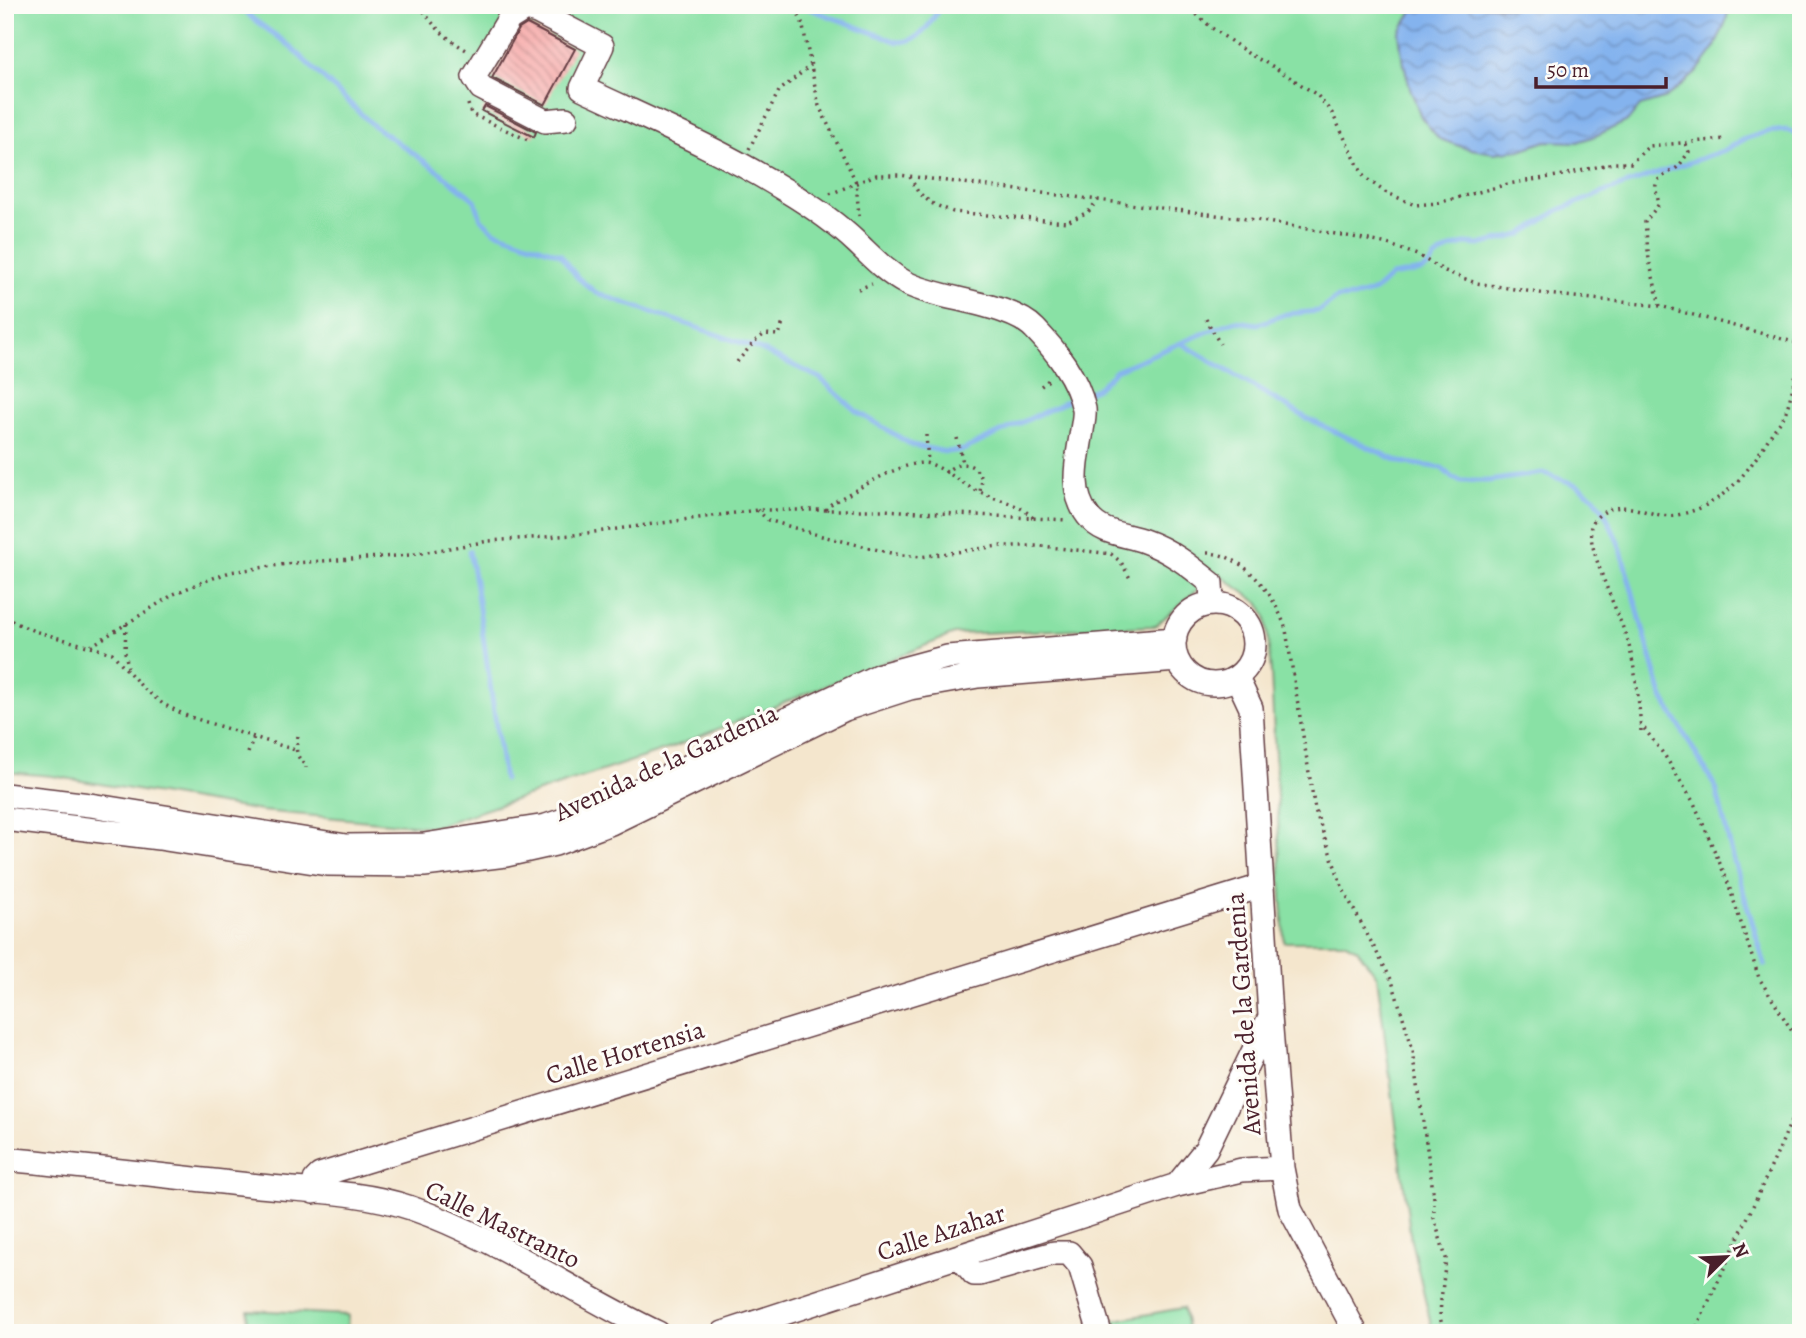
<svg xmlns="http://www.w3.org/2000/svg" width="1806" height="1338" viewBox="0 0 1806 1338" font-family="Alegreya,serif">
<defs>
<pattern id="water-waves" width="16" height="10" patternUnits="userSpaceOnUse" patternTransform="scale(1.75)"><rect width="16" height="10" fill="#84b3ee"/><path d="M0 5q4-4 8 0t8 0" fill="none" stroke="#6e91c1"/></pattern>
<pattern id="building-back-hatch" width="6" height="6" patternUnits="userSpaceOnUse" patternTransform="scale(1.75)"><rect width="6" height="6" fill="#f7acab"/><path d="M-1 5l2 2M0 0l6 6M5-1l2 2" fill="none" stroke="#ca8b8b"/></pattern>
</defs>
<rect width="100%" height="100%" fill="#fdfcf7"/>
<filter id="ink" filterUnits="userSpaceOnUse"><feTurbulence type="fractalNoise" baseFrequency=".0143" numOctaves="2"/><feDisplacementMap in="SourceGraphic" scale="14" xChannelSelector="R" yChannelSelector="G"/><feConvolveMatrix kernelMatrix="1 2 1 2 8 2 1 2 1" color-interpolation-filters="sRGB"/></filter>
<filter id="wash" filterUnits="userSpaceOnUse"><feTurbulence type="fractalNoise" baseFrequency=".00686" numOctaves="4" result="noise"/><feDisplacementMap in="SourceGraphic" scale="28" xChannelSelector="R" yChannelSelector="G"/><feGaussianBlur stdDeviation="1.57" result="paint"/><feColorMatrix in="noise" values="0 0 0 0 0 0 0 0 0 0 0 0 0 0 0 0 0 1.4 0 .05"/><feComposite in="paint" operator="in"/></filter>
<g filter="url(#wash)">
<rect width="100%" height="100%" fill="#f4e6cd"/>
<path fill="#89e1a5" stroke="#6a8068" stroke-width="2" d="M5,5H1801V1333H1433L1411,1240L1377,976L1357,949L1344,942H1284L1271,673L1266,617L1260,604L1217,573L1155,626L954,634L671,748L433,827L261,811L52,776L5,772Z
M1183,1308L1188,1333H1112L1110,1321Z
M248,1310L348,1315L347,1333H247Z"/>
<path fill="url(#water-waves)" stroke="#67698c" stroke-width="2" d="M1416,5H1481L1512,8L1522,5H1730L1725,24L1714,49L1696,73L1666,98L1640,106L1628,121L1595,136L1578,142L1546,141L1520,150L1494,153L1465,148L1439,139L1421,117L1410,88L1402,56L1399,33Z"/>
<g fill="none" stroke-linecap="round" stroke-linejoin="round">
<path stroke="#84b3ee" stroke-width="5" d="M240,5L253,19L285,42L374,126L437,170L475,200L481,219L494,231L560,254L577,277L596,293L759,349L820,378L856,411L912,445L946,452L963,450L1074,398
M807,8L898,42C922,42 930,24 941,5
M1181,343L1308,419L1400,462L1442,468L1452,478L1462,481H1488L1543,473L1577,485L1594,497L1603,509L1619,544L1662,696L1716,788L1732,854L1765,965
M1086,393L1098,388L1116,370L1226,324L1235,321L1258,324L1286,314L1319,311L1337,298L1354,297L1375,291L1391,276L1421,271L1427,268L1435,258L1451,248L1465,244L1479,245L1521,235L1559,210L1610,190L1725,150L1745,139L1766,132L1787,130L1801,136
M469,551L475,581L504,780"/>
</g>
<g id="blocks">
<path fill="url(#building-back-hatch)" d="M527,24L575,49L545,105L492,78L519,29Z
M485,106L536,132L534,137L482,111Z"/>
</g>
</g>
<g filter="url(#ink)">
<use href="#blocks" fill-opacity="0" stroke="#643d43" stroke-width="2"/>
<g fill="none" stroke-linecap="round" stroke-linejoin="round">
<g stroke="#643d43" stroke-width="26">
<path id="minor" d="M566,119L545,121L481,88L474,77L509,19L525,9L537,12L602,46L582,88C650,120 721,150 785,190C810,205 836,223 857,243C873,258 887,273 906,283C939,300 1011,303 1035,329C1056,351 1077,377 1084,409C1085,415 1083,423 1082,430C1078,459 1068,490 1088,516C1101,534 1125,534 1144,541C1170,550 1190,566 1211,583L1212,604
M1174 644a40 40 0 1 1 80 0a40 40 0 1 1-80 0Z
M1237,678L1251,708L1270,1016L1282,1168L1290,1209L1356,1333
M5,795L90,805L346,846L424,845L546,826L605,806L880,675L947,657L1175,639
M5,819L159,838L327,864L424,865L506,855L555,844L611,823L845,709L910,688L978,676L1177,660
M5,1159C90,1167 174,1177 259,1186C309,1191 364,1192 411,1208C498,1238 575,1294 658,1333
M1177,1185L1206,1149L1269,1019
M314,1192L315,1180L320,1175L1262,886
M959,1256L974,1274H980L1054,1253H1069L1080,1266L1100,1333
M723,1333L1177,1185L1242,1170L1282,1168"/>
</g>
<path stroke="#643d43" stroke-width="3.5" stroke-dasharray="2 5" stroke-linecap="butt" d="M420,5C432,26 447,39 468,51
M790,5L795,9L802,22L819,106L856,182L859,216
M1186,5L1212,28L1249,54L1274,67L1317,95L1332,113L1364,177L1385,192L1415,205L1438,203L1508,184L1563,175L1613,163H1631L1649,146L1725,139
M1795,5L1801,8
M468,104L471,114L528,140
M749,149L779,91L811,65
M910,177L918,192L931,203L953,212L1067,222L1088,212L1098,200
M830,194L876,175H900L1256,220L1364,239L1388,244L1417,255L1445,271L1476,283L1546,294L1660,306L1801,344
M858,289L872,284
M1660,306L1649,260L1645,222L1659,204C1653,179 1654,182 1675,169C1681,165 1684,158 1689,152L1686,144
M1206,319L1220,344
M737,362L755,341L765,334L779,335L783,322
M1041,386L1050,379
M926,435L928,463
M957,438L963,463
M945,473C959,459 975,462 982,479L980,492
M757,510L768,520L818,535L895,554L920,557L999,546H1041L1112,554
M826,510L832,503C854,492 907,457 930,464C948,470 964,486 982,493C1000,501 1020,503 1034,519
M1207,553C1246,554 1276,597 1286,630L1315,810L1343,889L1392,981L1402,1014L1413,1050L1434,1198V1218L1446,1258L1441,1300L1440,1317L1444,1333
M1111,554L1121,562L1131,580
M5,618L34,631L112,653L142,687L163,704L187,716L295,750
M126,624L125,652L128,667
M91,646L174,594L197,584L230,572L294,563L410,555L489,541L573,535L757,510H884L1068,520
M1640,723L1665,756L1694,803L1727,880L1759,978L1792,1031L1801,1056
M1641,731C1639,701 1636,671 1628,642C1621,618 1586,547 1591,526C1593,521 1596,517 1601,514C1627,496 1650,520 1677,515C1725,506 1750,470 1773,431C1776,427 1780,423 1783,418C1791,402 1796,370 1801,352
M298,736C296,747 294,757 306,764V768
M248,753L254,737
M1694,1333L1778,1152L1792,1119L1801,1088"/>
<use href="#minor" stroke="#fff" stroke-width="23"/>
</g>
</g>
<g text-anchor="middle" stroke-width="6" stroke-linejoin="round" paint-order="stroke">
<g font-size="26" fill="#4a1f2b" stroke="#fdfcf7">
<text transform="translate(666 762) rotate(-25)" y="9">Avenida de la Gardenia</text>
<text transform="translate(1243 1014) rotate(-94)" y="9">Avenida de la Gardenia</text>
<text transform="translate(625 1052) rotate(-17)" y="9">Calle Hortensia</text>
<text transform="translate(503 1224) rotate(26)" y="9">Calle Mastranto</text>
<text transform="translate(941 1232) rotate(-18)" y="9">Calle Azahar</text>
</g>
</g>
<rect width="1806" height="1338" fill="none" stroke="#fdfcf7" stroke-width="28"/>
<g transform="translate(1726 1257) rotate(66)" stroke="#fdfcf7" stroke-width="5" paint-order="stroke">
<path d="M0-5L12 26L0 18L-12 26Z" fill="#4a1f2b"/>
<text y="-10" font-size="19" font-weight="bold" text-anchor="middle" fill="#4a1f2b">N</text>
</g>
<path d="M1536 77v10h130v-10" fill="none" stroke="#4a1f2b" stroke-width="3.5"/>
<text x="1547" y="77" font-size="21" fill="#4a1f2b" stroke="#fdfcf7" stroke-width="5" paint-order="stroke">50 m</text>
</svg>
